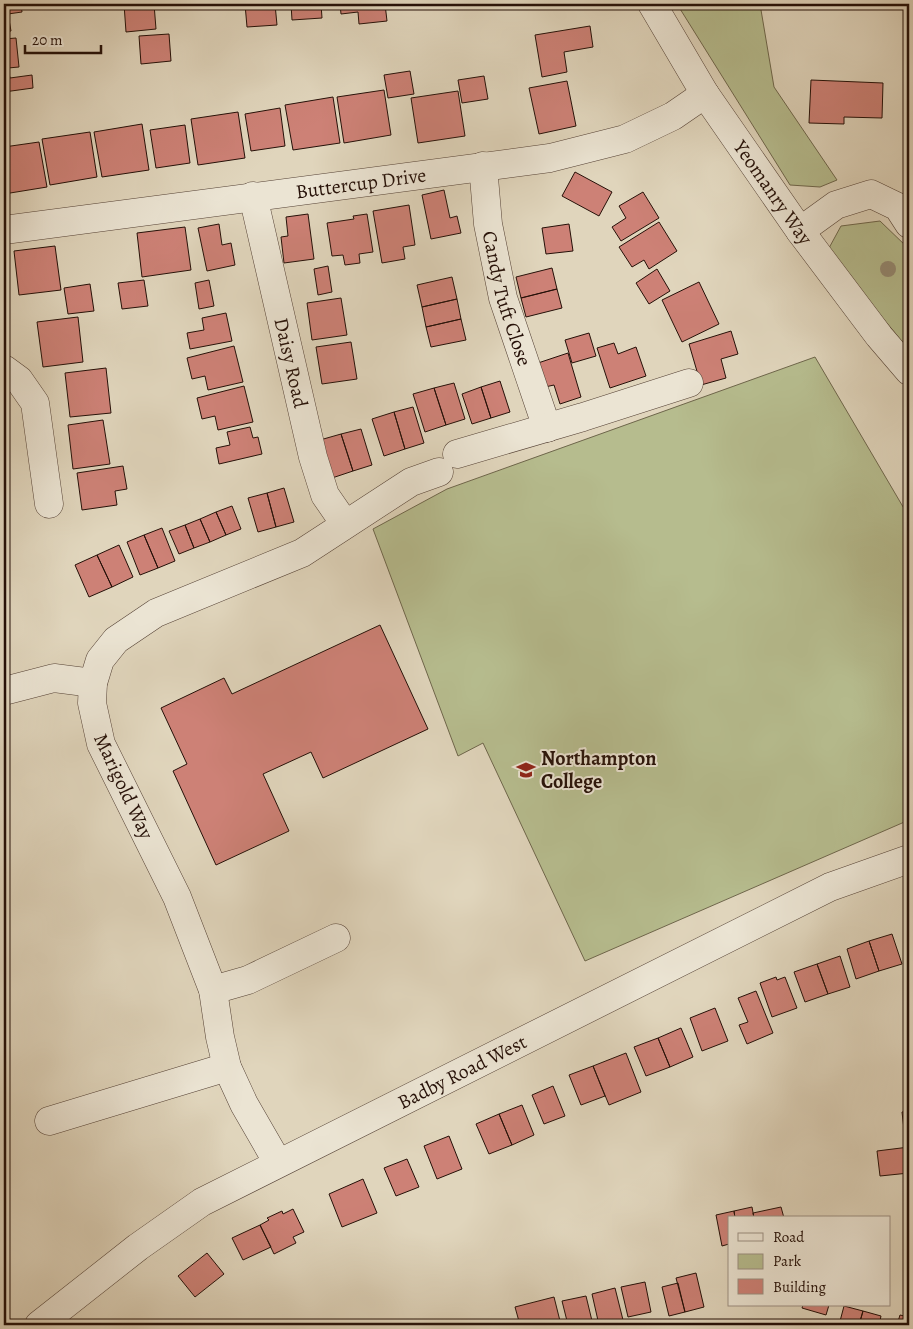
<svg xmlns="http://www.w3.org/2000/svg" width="913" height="1329" viewBox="0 0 913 1329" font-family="Alegreya,serif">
<rect width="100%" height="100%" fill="#e0d5bc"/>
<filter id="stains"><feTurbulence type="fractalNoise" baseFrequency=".004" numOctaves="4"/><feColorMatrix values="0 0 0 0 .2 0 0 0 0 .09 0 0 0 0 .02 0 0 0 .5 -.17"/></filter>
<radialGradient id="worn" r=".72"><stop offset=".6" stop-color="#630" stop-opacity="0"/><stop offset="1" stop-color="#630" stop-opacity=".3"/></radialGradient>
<path fill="#b6bc8e" stroke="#6e664b" d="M677,4H760L774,87L837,180L820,187L790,185Z
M880,221L907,247L909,252V350L863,294L829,248L841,226Z
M815,357L909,517V820L585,961L483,743L458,756L373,529L447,489Z"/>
<path fill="#cd8176" stroke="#251008" d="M4,4H21L22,12L8,14L11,31L4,32Z
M124,4H154L156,29L126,32Z
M245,4H275L277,25L247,27Z
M291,4H321L322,18L292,20Z
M340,4H385L387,21L359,24L358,12L341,14Z
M391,4H421V5L392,7Z
M590,26L593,47L564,52L567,72L542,77L535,35Z
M169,34L171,61L141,64L139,36Z
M16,38L19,67L8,68L10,78L32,75L33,88L4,92V39Z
M410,71L414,94L388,98L384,75Z
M484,76L488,99L462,103L458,80Z
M811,80L883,83L882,118L844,117V124L809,123Z
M567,81L576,126L539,134L529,88Z
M384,90L391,135L344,143L337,97Z
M458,91L465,136L418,143L411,98Z
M333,97L340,143L293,150L285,105Z
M280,108L285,146L251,151L245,114Z
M238,112L245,158L198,165L191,119Z
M142,124L149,170L102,177L94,132Z
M185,125L190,163L156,168L150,130Z
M90,132L97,177L50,185L42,139Z
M39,142L47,187L4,194V147Z
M575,172L612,192L599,216L562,196Z
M444,190L450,218L457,216L461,233L431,239L422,195Z
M643,192L659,218L621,241L612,227L626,218L619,206Z
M409,205L415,245L403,247L405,259L382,263L373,211Z
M308,214L314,259L284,263L281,237L288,236L286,217Z
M367,214L373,252L359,254L360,263L345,265L343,255L332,256L327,223L354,219L353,216Z
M659,222L677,251L649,269L644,260L632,267L619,247Z
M219,224L222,245L231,243L235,265L207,271L198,228Z
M569,224L573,251L546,254L542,228Z
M185,227L191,270L142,277L137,233Z
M55,246L61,290L19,295L14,251Z
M328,266L332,292L318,295L314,269Z
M552,268L557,289L521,298L516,277Z
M657,269L670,291L649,304L636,283Z
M452,277L457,299L422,307L417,285Z
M144,280L148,306L122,309L118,283Z
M209,280L214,306L199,309L195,283Z
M699,282L719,324L682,342L662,300Z
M90,284L94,311L68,314L64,288Z
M557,289L562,308L526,317L521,298Z
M341,298L347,335L312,340L307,303Z
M457,299L461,319L426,327L422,307Z
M226,313L232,341L190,349L187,333L204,330L202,318Z
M78,317L83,362L43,367L37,322Z
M461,319L466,340L431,347L426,327Z
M731,331L738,354L721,359L726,378L701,385L689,344Z
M589,333L596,356L572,363L565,340Z
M351,342L357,379L322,384L316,347Z
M614,343L618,354L636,347L646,376L610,388L597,348Z
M234,346L243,382L208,390L205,376L192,379L187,358Z
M568,353L581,397L560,404L554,385L545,387L538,363Z
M106,368L111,413L70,417L65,373Z
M500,381L510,412L491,418L481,387Z
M454,383L465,419L446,425L434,388Z
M244,386L253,422L218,430L215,416L202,419L197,398Z
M481,387L491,418L472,424L462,394Z
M434,388L446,425L425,432L413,394Z
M413,407L424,443L405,449L394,412Z
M394,412L405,449L384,456L372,419Z
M103,420L110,464L73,469L68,425Z
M250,427L253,438L258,437L262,454L219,464L216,448L230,445L227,432Z
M361,429L372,465L353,471L341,434Z
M341,434L353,471L332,478L320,440Z
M123,466L127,489L115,491L117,505L82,510L77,473Z
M284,488L294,522L276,527L267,493Z
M267,493L276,527L258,532L248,498Z
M232,506L241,529L226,535L216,512Z
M216,512L226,535L210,542L200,519Z
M200,519L210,542L194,548L185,525Z
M185,525L194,548L179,554L169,531Z
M162,528L175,561L158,568L144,535Z
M144,535L158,568L140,575L127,542Z
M119,545L133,577L112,587L97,555Z
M97,555L112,587L89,597L75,565Z
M380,625L428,729L323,778L311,752L263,774L289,831L216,865L173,771L187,764L161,708L224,678L232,694Z
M892,934L902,964L879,971L869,941Z
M869,941L879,971L856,979L847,949Z
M840,956L850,987L828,994L817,964Z
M817,964L828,994L805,1002L794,972Z
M776,977L777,980L785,977L797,1008L772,1017L760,983Z
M756,991L773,1033L747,1044L739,1025L748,1022L738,998Z
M715,1008L728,1041L702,1051L690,1018Z
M681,1028L693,1057L670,1067L658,1038Z
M658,1038L670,1067L646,1076L634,1047Z
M626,1053L641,1092L609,1105L593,1066Z
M593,1066L605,1096L581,1105L569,1075Z
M553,1086L565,1116L544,1124L532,1095Z
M522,1105L534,1135L512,1145L499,1114Z
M909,1111V1138H905L902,1112Z
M499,1114L512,1145L489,1154L476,1124Z
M449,1136L462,1169L437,1179L424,1146Z
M909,1147V1173L880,1176L877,1151Z
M407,1159L419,1187L396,1196L384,1168Z
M363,1179L377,1213L342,1227L329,1194Z
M752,1207L754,1218H735L734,1211Z
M781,1207L784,1218H754L753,1213Z
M293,1209L304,1232L293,1237L296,1243L274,1254L260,1225L269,1220L267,1218L282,1211L283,1214Z
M734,1211L735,1218H729V1244L722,1246L716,1215Z
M260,1225L271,1247L243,1260L232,1238Z
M207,1253L224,1274L195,1297L178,1276Z
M696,1273L704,1307L685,1312L676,1278Z
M645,1282L651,1312L628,1317L621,1287Z
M678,1283L685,1312L669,1316L662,1287Z
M615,1288L623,1320L599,1325L592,1294Z
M586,1296L593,1325H568L562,1301Z
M554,1297L561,1325H520L515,1307Z
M803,1305H829L826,1315L802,1308Z
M844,1306L863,1311L859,1325H839Z
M863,1311L881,1316L879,1325H859Z
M900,1315L909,1317V1325H897Z"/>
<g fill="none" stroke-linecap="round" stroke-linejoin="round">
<g stroke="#544135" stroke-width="29">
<g id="minor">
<path id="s1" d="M652,4L705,94L800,231L879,336L909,371"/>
<path id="s2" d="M483,166L488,224L503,298L547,428"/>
<path id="s3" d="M253,196L313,457L325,495L345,524"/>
<path id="s4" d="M4,230L550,158L625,139L673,116L705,94"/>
<path d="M800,231L836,205L871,194L898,207L909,224"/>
<path d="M4,369L19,380L35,403L49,504"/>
<path d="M457,454L583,417L689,383"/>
<path d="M4,691L54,678L93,683"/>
<path d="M213,990L248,980L336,938"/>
<path d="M49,1121L227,1067"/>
<path d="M278,1163L244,1104L227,1067L220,1037L213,990L177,897L101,744L92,703L93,683L100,660L116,640L156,613L302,553L411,482L439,472"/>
<path id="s5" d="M39,1325L138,1247L202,1202L830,887L909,859"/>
</g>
</g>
<use href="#minor" stroke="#ebe4d3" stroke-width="28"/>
</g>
<circle fill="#958a73" cx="888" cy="269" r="8"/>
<defs>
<g id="university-bare" transform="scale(1.5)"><path d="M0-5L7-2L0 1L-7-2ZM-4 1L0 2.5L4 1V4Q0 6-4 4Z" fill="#8f2418" stroke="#ebe4d3" stroke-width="2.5" paint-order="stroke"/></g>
</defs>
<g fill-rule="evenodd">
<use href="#university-bare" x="526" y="770"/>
</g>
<g text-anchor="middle" stroke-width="4" stroke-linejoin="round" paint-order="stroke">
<g font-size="20" fill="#251008" stroke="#ebe4d3">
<text dy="7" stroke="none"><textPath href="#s4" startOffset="360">Buttercup Drive</textPath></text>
<text dy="7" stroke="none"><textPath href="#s1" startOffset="224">Yeomanry Way</textPath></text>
<text dy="7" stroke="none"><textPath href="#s2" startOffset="135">Candy Tuft Close</textPath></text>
<text dy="7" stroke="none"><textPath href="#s3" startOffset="171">Daisy Road</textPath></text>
<text transform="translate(124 786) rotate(65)" y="7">Marigold Way</text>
<text dy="7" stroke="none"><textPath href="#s5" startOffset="495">Badby Road West</textPath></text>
</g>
<g font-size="20" font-weight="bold" fill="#251008" stroke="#ebe4d3" text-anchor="start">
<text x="541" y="765">Northampton<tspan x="541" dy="23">College</tspan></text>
</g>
</g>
<rect width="913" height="1329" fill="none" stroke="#e0d5bc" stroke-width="20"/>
<rect x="5" y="5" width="903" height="1319" fill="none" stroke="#251008" stroke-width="2.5"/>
<rect x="10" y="10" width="893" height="1309" fill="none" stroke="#251008"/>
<rect x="728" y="1216" width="162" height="90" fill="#ebe4d3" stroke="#9c8f82"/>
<rect x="738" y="1233" width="25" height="8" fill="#ebe4d3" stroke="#9c8f82"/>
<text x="773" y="1242" font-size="15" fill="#251008">Road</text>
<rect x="738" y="1254" width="25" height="15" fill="#b6bc8e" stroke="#9c8f82"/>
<text x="773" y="1266" font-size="15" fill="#251008">Park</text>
<rect x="738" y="1279" width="25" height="15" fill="#cd8176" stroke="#9c8f82"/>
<text x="773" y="1292" font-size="15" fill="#251008">Building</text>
<path d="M25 45v8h76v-8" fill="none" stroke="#251008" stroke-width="2.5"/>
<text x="32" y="45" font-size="15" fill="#251008" stroke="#ebe4d3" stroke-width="4" paint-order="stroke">20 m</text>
<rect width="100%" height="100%" filter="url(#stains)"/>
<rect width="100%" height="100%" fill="url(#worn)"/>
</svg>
